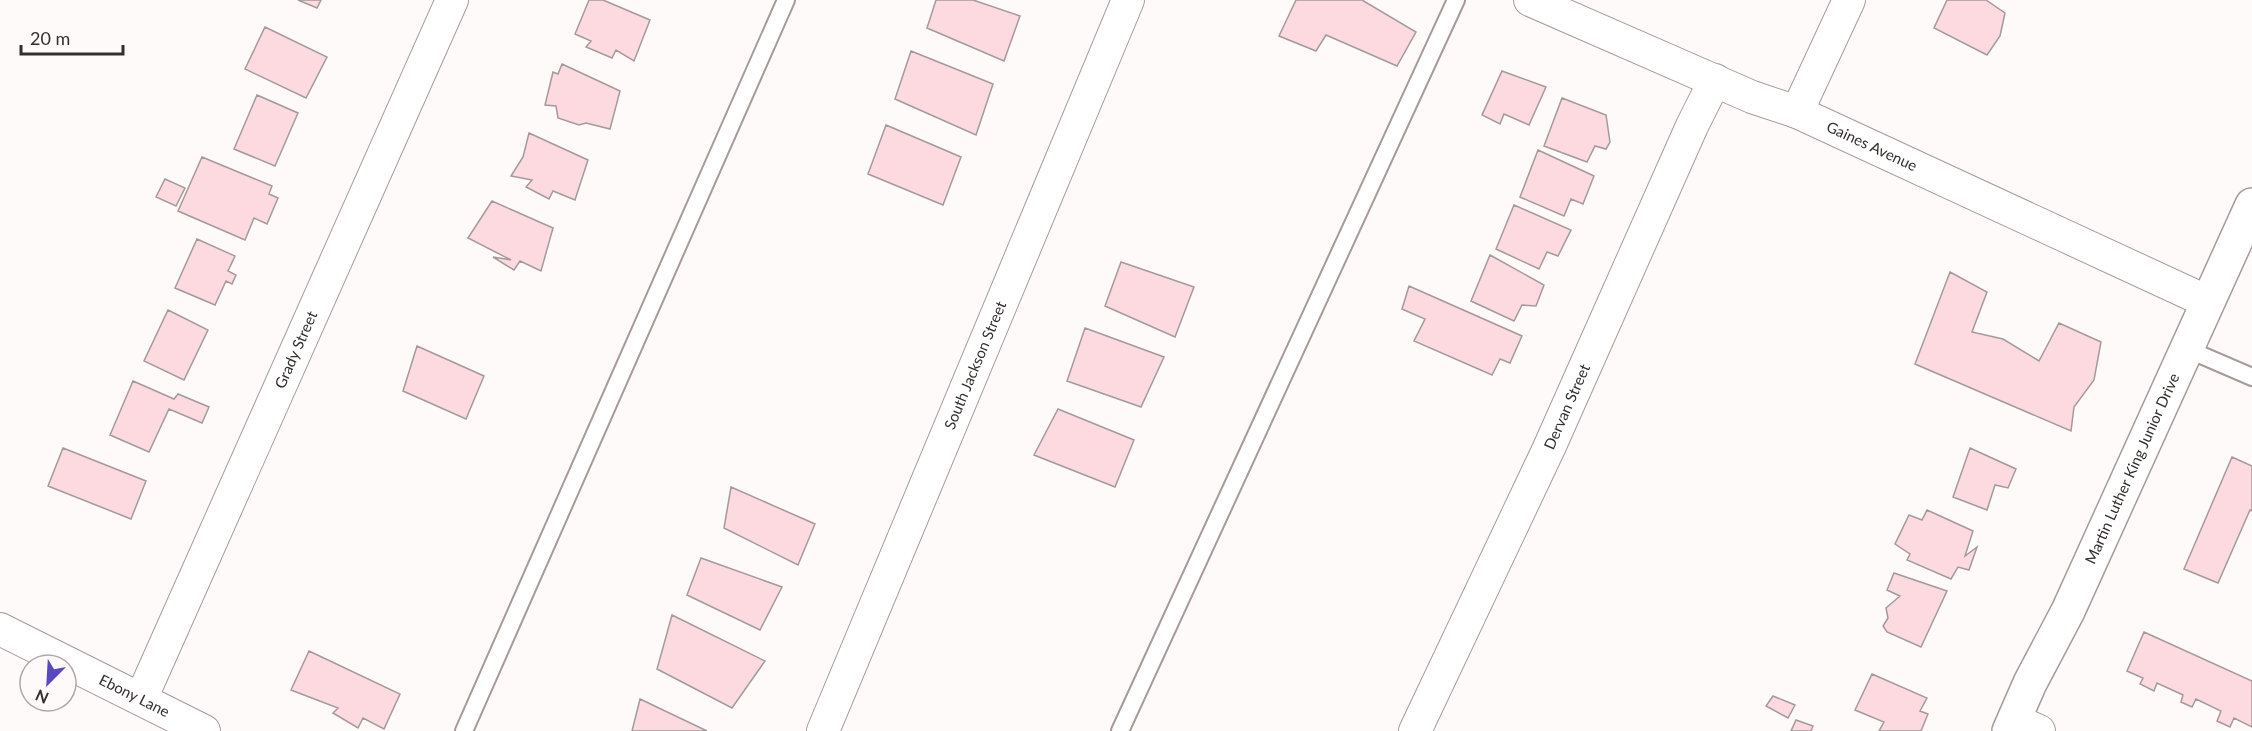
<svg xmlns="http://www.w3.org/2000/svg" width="2252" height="731" viewBox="0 0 2252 731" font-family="Lato,sans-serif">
<rect width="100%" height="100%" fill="#fffafa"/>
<path fill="#fcdadf" stroke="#a4999b" stroke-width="1.5" d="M298,0H321L317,8Z
M589,0H603L650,20L634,61L616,50L612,58L586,47L591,41L575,34Z
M936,0H973L1020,16L1004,61L927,28Z
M1296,0H1362L1416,32L1397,66L1326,35L1316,51L1279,36Z
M1947,0H1986L2005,13L2000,36L1987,55L1934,28Z
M265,27L327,57L306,98L245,69Z
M911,51L993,84L976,135L895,99Z
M562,64L620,91L610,129L586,123L579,125L558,118L556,106L545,105L553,72L558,74Z
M1502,71L1546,87L1529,125L1504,114L1500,124L1482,115Z
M257,95L298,113L275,166L234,149Z
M1562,98L1606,115L1610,142L1606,149L1595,146L1587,162L1544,146Z
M886,125L961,157L943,205L868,174Z
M529,133L588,160L575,200L553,191L549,199L526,187L532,180L511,176L523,157Z
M1538,150L1594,176L1583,204L1571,199L1564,216L1520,197Z
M202,157L272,186L269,194L278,198L267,224L254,218L245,240L178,211Z
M165,179L185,188L176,206L156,197Z
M492,201L553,228L541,271L520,261L514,270L493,257L511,260L468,238Z
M1514,205L1571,230L1558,256L1547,252L1539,269L1496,249Z
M197,239L235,256L228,271L236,275L232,284L226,281L215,305L175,288Z
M1490,255L1544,285L1536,306L1522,305L1514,321L1471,301Z
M1121,262L1194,287L1175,337L1105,306Z
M1950,272L1987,292L1972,332L2003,339L2039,361L2059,323L2101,342L2094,380L2074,407L2071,431L1915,364Z
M1409,286L1522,336L1510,363L1500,359L1492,375L1414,341L1425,319L1402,309Z
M168,310L208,330L184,380L144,361Z
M1085,328L1164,357L1141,407L1067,381Z
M417,346L484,376L466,419L403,391Z
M133,381L174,399L178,394L209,407L202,423L169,409L149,452L110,435Z
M1058,409L1134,440L1115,487L1034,455Z
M63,448L146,481L131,519L48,486Z
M1970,448L2016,469L2008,488L1995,485L1987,510L1953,497Z
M2232,457L2252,466V511L2250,510L2218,583L2184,569Z
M731,487L815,524L798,565L724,528Z
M1927,510L1973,531L1965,556L1977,547L1969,570L1958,567L1951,579L1907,560L1910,554L1895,544L1909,515L1922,520Z
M701,558L782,587L760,630L687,595Z
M1894,573L1947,591L1921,647L1887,632L1883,626L1888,618L1886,608L1900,596L1887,590Z
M672,615L765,661L732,708L657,669Z
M2144,632L2252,681V727L2234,718L2230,727L2217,721L2221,711L2196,699L2192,707L2181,702L2183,695L2157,683L2154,691L2140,684L2143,678L2127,671Z
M309,651L400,694L384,729L363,718L358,728L333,713L338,708L291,690Z
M1872,674L1927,698L1920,711L1928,714L1921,731H1879L1884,722L1855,710Z
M1773,696L1795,705L1788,718L1766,706Z
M640,699L707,731H632Z
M1796,720L1813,726L1811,731H1791Z"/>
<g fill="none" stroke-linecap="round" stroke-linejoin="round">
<g stroke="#a69b99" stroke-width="20">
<path id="service" d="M2187,349L2252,377
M464,731L786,0
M1120,731L1456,0"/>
</g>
<g stroke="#a69b99" stroke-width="34">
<g id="minor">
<path id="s1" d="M1530,0L1752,97L1797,112L2208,302"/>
<path d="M1797,112L1849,0"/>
<path id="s2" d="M0,629L204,731"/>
<path id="s3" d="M141,699L452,0"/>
<path d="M2014,720L2039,731"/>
<path id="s4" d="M823,731L1128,0"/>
<path id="s5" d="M1415,731L1549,448L1692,126L1715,80"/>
</g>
</g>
<g stroke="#a69b99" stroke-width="36">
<g id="tertiary">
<path id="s6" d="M2009,731L2030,683L2068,611L2252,205"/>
</g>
</g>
<use href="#service" stroke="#fff" stroke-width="16"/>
<use href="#minor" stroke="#fff" stroke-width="32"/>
<use href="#tertiary" stroke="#fff" stroke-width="33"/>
</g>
<g text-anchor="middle" stroke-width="5" stroke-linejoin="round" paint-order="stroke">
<g font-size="15" fill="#332f2e" stroke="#fffafa">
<text dy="5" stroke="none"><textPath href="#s1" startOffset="372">Gaines Avenue</textPath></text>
<text dy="5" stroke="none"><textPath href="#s3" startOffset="382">Grady Street</textPath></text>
<text dy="5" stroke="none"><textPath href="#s4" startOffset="396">South Jackson Street</textPath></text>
<text dy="5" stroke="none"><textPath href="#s5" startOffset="358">Dervan Street</textPath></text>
<text dy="5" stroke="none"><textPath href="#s6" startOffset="290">Martin Luther King Junior Drive</textPath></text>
<text dy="5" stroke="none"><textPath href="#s2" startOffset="150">Ebony Lane</textPath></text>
</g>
</g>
<g transform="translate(48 683) rotate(204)"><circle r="28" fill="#fffafa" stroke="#ada9a8" stroke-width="1.5"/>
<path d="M0-4.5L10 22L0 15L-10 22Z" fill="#5849c1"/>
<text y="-9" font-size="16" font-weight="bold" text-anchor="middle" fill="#332f2e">N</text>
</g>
<path d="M21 45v9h102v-9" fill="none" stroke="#332f2e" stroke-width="3"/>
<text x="30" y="45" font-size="18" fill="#332f2e" stroke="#fffafa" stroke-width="4.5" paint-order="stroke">20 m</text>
</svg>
